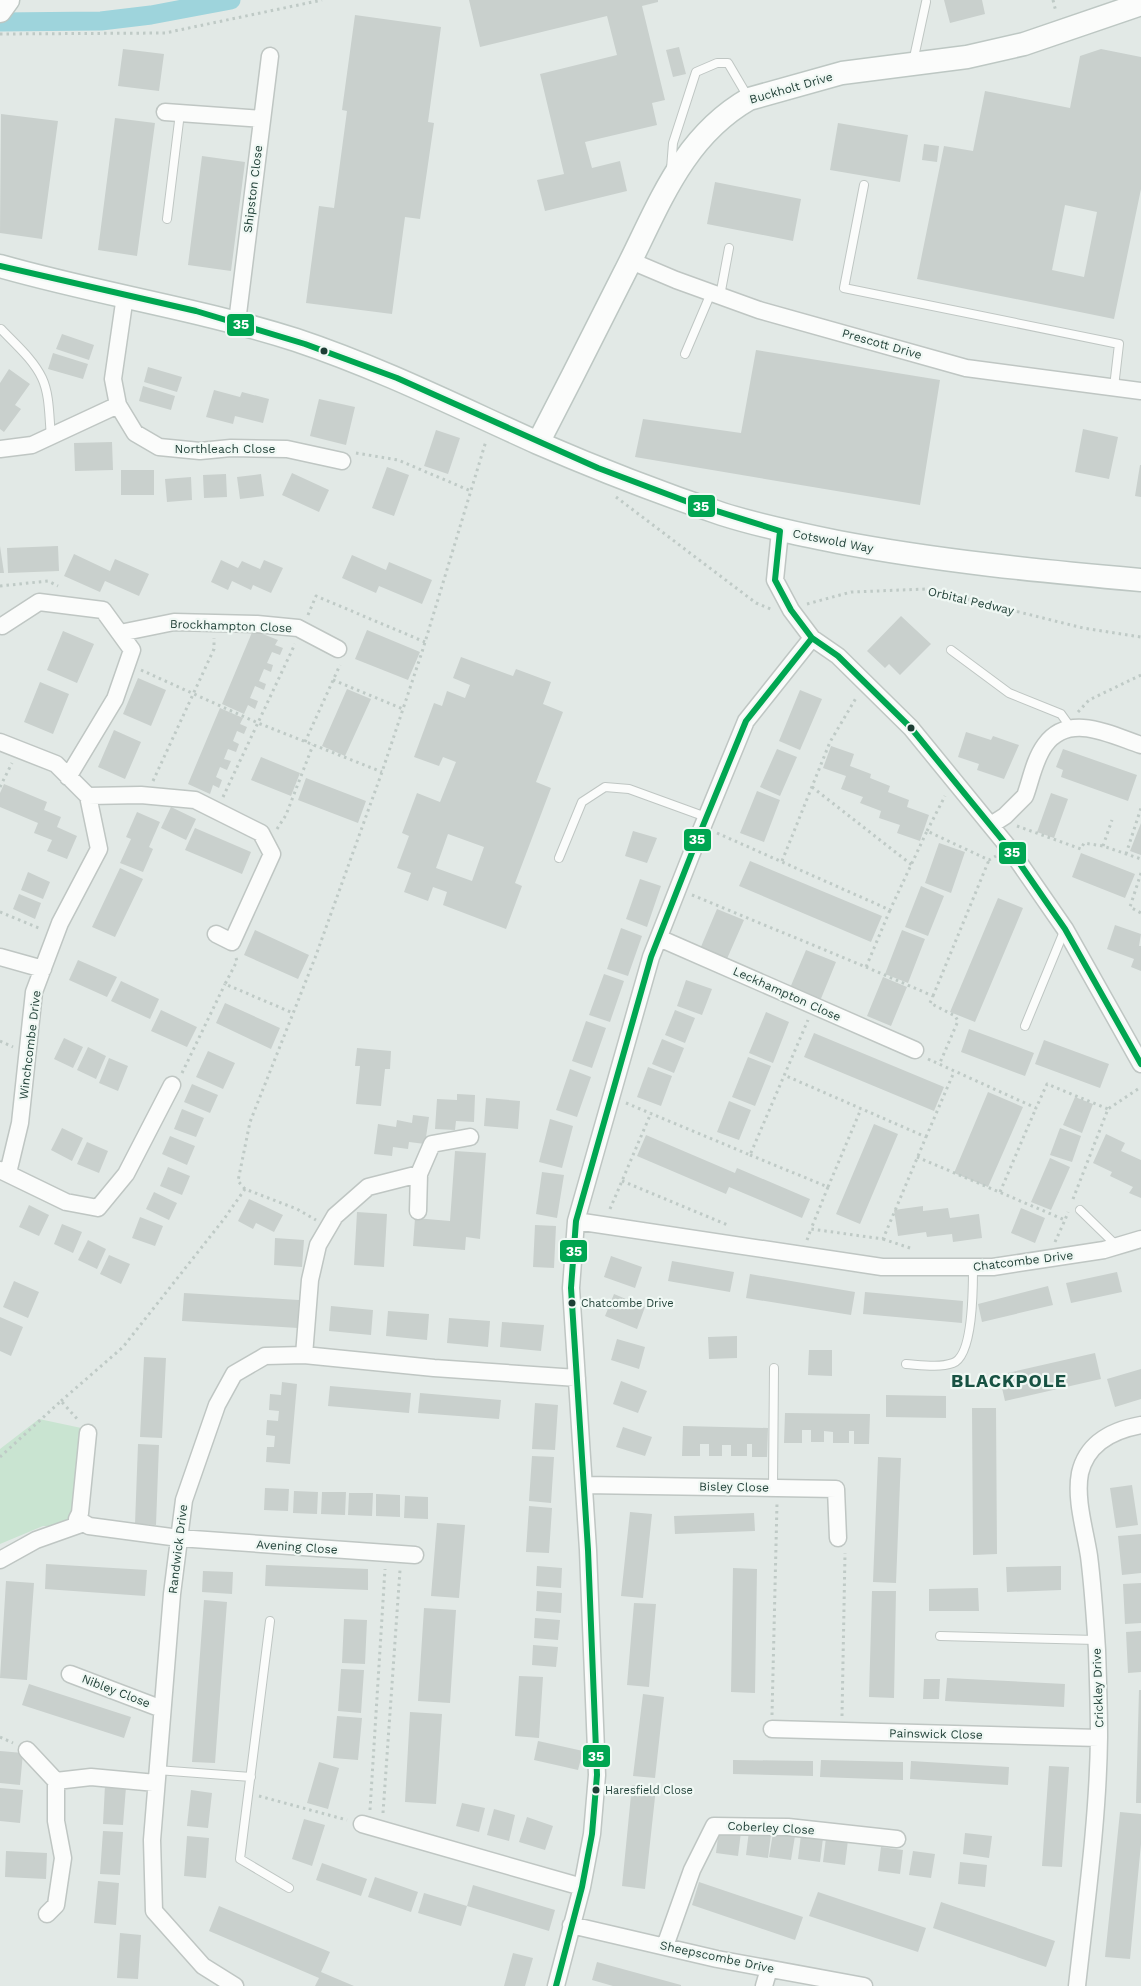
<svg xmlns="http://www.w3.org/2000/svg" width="1141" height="1986" viewBox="0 0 1141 1986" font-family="'Work Sans',sans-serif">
<rect width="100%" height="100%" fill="#e2e9e6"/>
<path fill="#c9e4d1" d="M39,1419L86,1429L79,1527L43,1526L0,1544V1449Z"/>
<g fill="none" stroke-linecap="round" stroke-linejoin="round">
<path stroke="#9ed4dc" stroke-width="19" d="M0,22L101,21L151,15L231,0"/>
</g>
<path fill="#c9d0cd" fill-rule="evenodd" d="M469,0H658V2L642,6L665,100L652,103L657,125L585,142L592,168L620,161L627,191L545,211L537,180L564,174L540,74L617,55L607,16L480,47Z
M944,0H982L985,14L950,23Z
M355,15L441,27L428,122L434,123L420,219L405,217L392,314L306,303L319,206L334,208L347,111L342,110Z
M679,47L686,74L673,77L666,50Z
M123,49L164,54L159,91L118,86Z
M1101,49L1141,57V189L1114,319L917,279L944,146L973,151L985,91L1070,108L1080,56ZM1065,205L1097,212L1084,277L1052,270Z
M1,114L58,121L42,239L0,233Z
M115,118L155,123L137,256L98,250Z
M838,123L908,135L900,182L830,170Z
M924,144L939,146L937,162L922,160Z
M202,156L245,162L231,271L188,265Z
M715,182L801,199L793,241L707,224Z
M62,334L94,345L89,360L56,349Z
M756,350L940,380L920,505L635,457L643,419L741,433Z
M53,353L88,364L83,379L48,369Z
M148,367L182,377L177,392L144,382Z
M9,369L30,384L15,405L21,409L4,432L0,429V383Z
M143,386L175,396L171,410L139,401Z
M214,390L240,397L242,392L269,399L263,423L235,416L233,424L206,417Z
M319,399L355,407L346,445L310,436Z
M1083,429L1118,437L1109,479L1075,472Z
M436,430L460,438L448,474L424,466Z
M112,442L113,470L75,471L74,443Z
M1140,465H1141V497L1135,496Z
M387,467L409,475L394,516L372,508Z
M121,470H154V495H121Z
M292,473L329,490L319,512L282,495Z
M226,474L227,497L204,498L203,475Z
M261,474L264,496L240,499L237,477Z
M191,477L192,500L167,502L165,479Z
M0,546L4,573H0Z
M58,546L59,571L8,573L7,548Z
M74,554L110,571L115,559L149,574L139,596L105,581L100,592L64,576Z
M352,555L386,570L389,562L432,580L422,604L379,586L376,593L342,578Z
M221,560L238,568L242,561L260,569L264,560L283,568L271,593L253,585L251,590L232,581L228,590L211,582Z
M901,616L931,644L900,675L889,664L885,668L867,651Z
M253,630L278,640L275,645L283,648L280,655L272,652L267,663L273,665L271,672L264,669L259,681L266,684L264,690L255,686L250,698L258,701L255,709L248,705L244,714L222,704Z
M367,630L420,652L408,680L355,659Z
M63,631L94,644L77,683L47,670Z
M461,657L513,676L516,669L551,682L543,704L563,712L536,782L551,788L515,883L522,886L506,929L443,905L447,892L433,887L428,901L404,892L411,873L397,868L409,836L402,833L417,793L440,802L456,762L443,757L439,766L414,757L434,703L442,706L447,691L465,698L470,685L453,678ZM448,834L484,847L472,881L436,868Z
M138,678L166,690L151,726L123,714Z
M40,682L69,694L53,734L24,722Z
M347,689L371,699L345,756L322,746Z
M800,690L822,699L800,750L779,741Z
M220,708L243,718L240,724L247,727L244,734L237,731L233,741L239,744L236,752L228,749L224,759L231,761L227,770L220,767L216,777L222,780L219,788L213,785L210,794L188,784Z
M114,730L141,742L125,779L98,767Z
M966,732L991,740L993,736L1019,745L1004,779L977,770L979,764L958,757Z
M831,746L854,754L850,766L871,774L870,778L890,786L888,792L909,800L907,807L929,815L920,841L897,833L900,825L879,818L881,811L860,803L863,797L841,789L846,776L823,768Z
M777,749L797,757L780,796L760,787Z
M1063,749L1137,775L1128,801L1061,777L1063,770L1056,767Z
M261,757L300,773L291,796L251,780Z
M306,778L366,801L358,823L298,800Z
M4,784L47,802L44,810L61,817L57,827L77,836L67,859L47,851L52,840L34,833L38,823L0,807V793Z
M757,791L780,800L764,842L740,833Z
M1051,793L1068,799L1054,838L1037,832Z
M171,807L196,819L186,840L161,828Z
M137,812L160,822L149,847L153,849L143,872L120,863L131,839L126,837Z
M1141,823V855L1130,851Z
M195,828L251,852L242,874L185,850Z
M633,831L657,838L647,863L625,856Z
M939,843L965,852L951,893L925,883Z
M1081,853L1135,874L1125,898L1072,877Z
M750,861L882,916L871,942L739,886Z
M120,868L143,879L115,937L92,927Z
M28,872L50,882L43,899L21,890Z
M640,879L661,886L647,927L626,919Z
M921,886L944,896L928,936L905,927Z
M19,894L41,903L35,919L13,909Z
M998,898L1023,908L975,1022L950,1012Z
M717,909L744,920L726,961L700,949Z
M1115,925L1141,934L1139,946H1141V971L1131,967L1134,959L1107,949Z
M621,928L642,936L628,976L607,969Z
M255,930L309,955L298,979L244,955Z
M902,930L925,939L908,983L885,974Z
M806,950L836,962L820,1001L790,988Z
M78,960L117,977L107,997L69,980Z
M604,974L624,981L610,1022L589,1015Z
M883,977L907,987L891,1026L867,1016Z
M686,980L712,989L702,1015L677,1006Z
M121,981L159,999L150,1019L111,1001Z
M225,1003L280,1028L271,1049L216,1023Z
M161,1010L197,1027L187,1047L151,1031Z
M675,1010L695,1018L685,1043L665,1035Z
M766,1012L789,1022L773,1063L749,1053Z
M586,1021L606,1028L592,1068L572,1061Z
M969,1029L1034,1053L1025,1076L961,1052Z
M814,1033L944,1087L934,1111L804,1057Z
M64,1038L83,1047L73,1068L54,1059Z
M662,1039L684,1048L674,1073L652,1064Z
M1044,1040L1109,1064L1100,1088L1035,1064Z
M88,1047L106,1056L96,1079L77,1070Z
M357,1048L391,1051L390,1069H385L381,1106L356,1104L360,1066H355Z
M208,1051L235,1063L223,1089L196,1077Z
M748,1057L771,1066L755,1106L732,1097Z
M109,1058L128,1066L118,1091L99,1083Z
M648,1067L672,1076L661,1106L637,1097Z
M570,1069L591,1077L577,1117L556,1110Z
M192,1084L218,1095L210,1113L184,1102Z
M988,1092L1023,1107L988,1187L954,1173Z
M457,1094L475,1095L474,1122L456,1121L455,1130L435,1129L437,1099L457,1100Z
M1075,1097L1093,1104L1082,1133L1063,1125Z
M486,1098L520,1101L518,1129L484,1126Z
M729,1101L751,1110L739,1140L717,1132Z
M182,1109L204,1118L196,1137L174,1129Z
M413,1115L429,1117L425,1144L409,1142L408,1149L393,1147L392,1156L374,1154L378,1124L396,1127L397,1120L412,1123Z
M550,1119L573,1126L562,1168L539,1162Z
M874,1124L898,1134L860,1224L836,1214Z
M62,1128L83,1138L72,1161L51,1150Z
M1060,1128L1081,1136L1072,1162L1050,1155Z
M1106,1134L1125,1143L1121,1151L1141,1160V1198L1129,1193L1133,1187L1110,1176L1112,1172L1093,1163Z
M646,1135L735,1173L737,1168L810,1199L802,1218L729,1187L726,1194L637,1156Z
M170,1136L195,1146L187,1165L162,1154Z
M87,1142L108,1151L99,1173L77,1164Z
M455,1151L486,1153L480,1239L466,1237L465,1250L413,1246L415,1218L450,1221Z
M1050,1158L1070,1167L1051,1210L1031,1202Z
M168,1167L190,1176L182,1195L160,1186Z
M542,1172L564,1175L557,1218L536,1214Z
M154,1192L177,1203L169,1220L146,1209Z
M249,1199L283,1215L274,1232L256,1223L253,1229L238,1221Z
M29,1205L49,1215L39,1236L19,1227Z
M923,1206V1211L948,1208L950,1218L979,1214L982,1238L953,1242L952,1234L927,1237L926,1232L898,1236L894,1210Z
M1021,1208L1045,1218L1035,1243L1011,1233Z
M357,1212L387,1214L384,1267L354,1265Z
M140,1217L163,1226L155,1246L132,1238Z
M62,1224L82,1232L73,1253L54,1244Z
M535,1225L556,1226L554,1268L533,1267Z
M275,1238L304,1240L302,1267L274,1265Z
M88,1240L106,1249L97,1269L78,1260Z
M109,1255L130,1264L121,1284L100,1274Z
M611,1256L642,1267L635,1288L604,1277Z
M672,1261L734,1272L730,1292L668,1281Z
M1117,1272L1122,1292L1071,1303L1066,1283Z
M750,1274L855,1292L851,1315L746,1298Z
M14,1281L39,1292L28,1318L3,1307Z
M1048,1286L1053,1305L982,1322L978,1304Z
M865,1292L963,1301L962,1323L863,1314Z
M184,1293L299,1300L298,1328L182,1321Z
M614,1294L645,1307L637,1329L605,1316Z
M331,1306L373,1310L371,1335L329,1331Z
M388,1311L429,1314L427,1340L386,1336Z
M0,1317L23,1327L11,1356L0,1351Z
M449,1318L490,1321L488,1347L447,1343Z
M502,1322L544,1325L541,1351L500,1347Z
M737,1336V1358L709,1359L708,1337Z
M617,1339L645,1347L639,1369L611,1360Z
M809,1350H832V1376L808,1375Z
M1095,1353L1101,1379L1005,1401L999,1375Z
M144,1357L166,1358L162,1438L140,1437Z
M1141,1369V1399L1115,1407L1107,1379Z
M621,1381L647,1391L638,1413L613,1404Z
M282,1382L297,1384L290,1464L266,1462L267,1447H274L275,1436L266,1435L267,1420L278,1421L279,1411L269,1410L270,1394L281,1395Z
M330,1386L411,1393L409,1413L328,1406Z
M420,1393L501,1400L499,1419L418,1413Z
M886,1395L946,1396V1418L886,1417Z
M535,1403L558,1405L555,1450L532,1449Z
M972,1408H996L997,1554L973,1555Z
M785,1413L870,1414L869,1444H854V1431H849V1443H833V1432L824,1431V1442H811V1430H802V1443H784Z
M683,1426L768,1428L767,1457H752V1444H747V1456H731V1445H722V1456H709V1444H700V1456H682Z
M623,1427L652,1437L645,1456L616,1447Z
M138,1444L159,1445L156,1525L135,1524Z
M532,1456L554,1457L551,1503L529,1501Z
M878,1457L901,1458L896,1583L873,1582Z
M1132,1485L1138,1525L1116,1528L1110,1488Z
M265,1488L289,1489L288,1511L264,1510Z
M294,1491L318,1492L317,1514L293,1513Z
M322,1492H346L345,1515L321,1514Z
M349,1493H373L372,1516L348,1515Z
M376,1494L400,1495V1517L376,1516Z
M405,1496L428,1497V1519L404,1518Z
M529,1506L552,1508L549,1553L526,1552Z
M630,1512L652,1514L643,1598L621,1596Z
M754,1513L755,1531L675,1534L674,1516Z
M437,1523L465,1525L459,1598L431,1596Z
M1141,1534V1573L1122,1575L1118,1536Z
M46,1564L147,1570L145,1596L45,1589Z
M266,1565L368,1569V1590L265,1586Z
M537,1566L562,1568L561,1588L536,1586Z
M1061,1566V1590L1007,1592L1006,1567Z
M733,1568L757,1569L755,1693L731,1692Z
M203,1571L233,1572L232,1594L202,1592Z
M6,1581L34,1583L27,1680L0,1678Z
M1141,1583V1623L1125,1624L1123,1584Z
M978,1588L979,1611H929V1589Z
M537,1591L562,1593L561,1613L536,1611Z
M872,1591H896L894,1698L869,1697Z
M204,1600L227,1602L215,1763L192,1762Z
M634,1603L656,1604L649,1687L627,1685Z
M424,1608L456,1610L450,1703L418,1701Z
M535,1618L560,1620L558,1640L534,1638Z
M344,1619L367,1620L365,1664L342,1663Z
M1141,1631V1672L1128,1673L1126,1632Z
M533,1645L558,1647L556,1667L532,1665Z
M341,1669L364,1670L361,1713L338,1711Z
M519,1676L543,1677L539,1738L515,1736Z
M947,1678L1065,1684L1064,1707L945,1701Z
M924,1679H940L939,1699H923Z
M29,1684L131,1717L124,1738L22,1705Z
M1139,1690H1141V1803H1136Z
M643,1694L664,1697L655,1778L633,1776Z
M410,1712L442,1714L436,1804L405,1802Z
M337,1716L362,1718L358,1760L333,1758Z
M538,1741L583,1751L578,1770L534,1760Z
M0,1751L23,1753L20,1785L0,1783Z
M733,1760L813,1761V1776L733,1774Z
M821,1760L903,1762V1780L820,1777Z
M911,1761L1009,1767L1008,1785L910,1779Z
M319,1762L339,1768L328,1809L307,1803Z
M1049,1766L1069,1767L1062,1867L1042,1866Z
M105,1785L126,1787L123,1825L103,1824Z
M632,1785L656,1788L645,1889L622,1886Z
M0,1788L23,1790L20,1823L0,1821Z
M191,1790L212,1793L208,1828L187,1826Z
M462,1803L485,1808L479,1832L456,1826Z
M494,1809L515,1815L509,1841L487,1835Z
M1120,1812L1141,1814V1844L1130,1959L1105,1957Z
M527,1817L553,1826L545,1850L519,1842Z
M304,1819L325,1825L312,1866L292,1859Z
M719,1829L741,1832L738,1856L716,1853Z
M103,1831L123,1832L120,1875L100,1874Z
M749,1831L771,1834L768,1858L746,1855Z
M773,1833L795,1836L791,1860L769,1857Z
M965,1833L992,1836L989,1858L963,1854Z
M801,1835L823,1838L820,1862L798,1859Z
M187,1836L209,1838L206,1878L184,1876Z
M826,1838L848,1840L845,1865L823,1862Z
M881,1847L903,1850L900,1874L878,1871Z
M6,1851L47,1853L46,1879L5,1877Z
M913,1851L935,1854L931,1878L909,1875Z
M960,1862L987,1865L985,1887L958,1884Z
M322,1863L367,1879L361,1896L316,1880Z
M375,1877L418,1892L411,1912L368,1897Z
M98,1881L119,1883L116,1925L94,1923Z
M699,1882L803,1917L795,1940L692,1905Z
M473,1885L555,1910L549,1931L467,1906L461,1926L418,1913L424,1893L467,1906Z
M818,1892L926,1928L918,1952L809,1916Z
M941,1902L1055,1941L1046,1967L933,1928Z
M219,1906L330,1952L321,1972L354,1986H315L319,1978L209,1931Z
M120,1933L141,1935L138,1979L117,1978Z
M513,1953L533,1958L525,1986H504Z
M597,1962L681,1985V1986H613L592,1980Z"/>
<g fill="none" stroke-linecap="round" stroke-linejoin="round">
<g stroke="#bfc6c3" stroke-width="10">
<path id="lane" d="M913,62L926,2
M671,169L673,143L696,72L717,63H728L748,97
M864,185L844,288L1119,344L1114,387
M167,219L180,113
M720,296L729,248
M1,329C15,344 33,359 42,378C50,395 49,418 51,436
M685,354L711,293
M951,650L1009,693L1061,714L1071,728
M559,858L582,802L605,787L629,789L706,817
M1025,1026L1065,929
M1080,1210L1117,1246
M906,1364C921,1365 939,1368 953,1363C973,1356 973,1288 973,1268
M773,1488L774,1368
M270,1621L240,1859L289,1888
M940,1636L1096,1640
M157,1770L251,1777"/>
</g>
<g stroke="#bfc6c3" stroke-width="19">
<path id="street" d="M165,112L262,119
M631,261L676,280L759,310L966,368L1141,391
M125,296L113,379L118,405L135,433L159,447L200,451L231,448L287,449L342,461
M237,322L270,56
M0,449L32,445L118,405
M780,531L775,580L791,610L812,638L838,656L911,728L1009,848L1065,929L1141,1064
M2,626L39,602L103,610L132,650L115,699L68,777
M120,633L174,622L257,624L298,628L338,649
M0,742L56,764L88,796L99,849L60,923L34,992L20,1123L8,1173
M88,796L141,795L195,800L261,833L272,854L232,942L216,934
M991,825L1005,816L1025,796C1031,780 1034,760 1045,745C1069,712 1111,735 1141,745
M659,938L915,1050
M0,957L43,969
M0,1170L66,1202L98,1208L126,1174L172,1085
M418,1211L419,1174L432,1144L470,1137
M576,1221L882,1267H993L1104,1250L1141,1239
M304,1355L310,1280L318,1245L335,1216L368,1187L419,1174
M88,1433L80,1513L77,1519L89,1526L179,1538L415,1555
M584,1485L836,1489L838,1538
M0,1560L36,1540L84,1523
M70,1674L162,1709
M772,1729L1099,1738
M27,1750L56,1781
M362,1824L582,1887
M47,1914L56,1905L63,1858L56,1821V1781L91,1777L156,1783
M571,1925L717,1959L864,1986
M665,1946L692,1870L714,1826L788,1827L897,1839
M235,1986L203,1966L154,1911L152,1840L172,1594L184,1500L217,1405L234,1374L265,1356L304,1355L434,1368L577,1378
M556,1986L582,1887L592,1834L597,1775L588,1550L571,1288L576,1221L651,957L695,845L746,721L812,638
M764,1986L769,1969
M1077,1986C1086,1904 1098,1820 1099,1737C1099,1708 1098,1679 1097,1650C1095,1619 1093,1587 1089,1556C1085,1530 1075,1499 1080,1473C1087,1443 1113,1430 1141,1425"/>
</g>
<g stroke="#bdc7c3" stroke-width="25">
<path id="secondary" d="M0,11L8,0
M0,266C98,294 199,309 296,340C380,368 458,407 538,443C598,469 660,493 722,514C760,526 799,534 838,542C938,561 1040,571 1141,580
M538,443C567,387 596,330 624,274C658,208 681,138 749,99L842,73L967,57L1024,44L1141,4"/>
</g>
<path stroke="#bfcac6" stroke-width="3" stroke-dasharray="2.5 4" stroke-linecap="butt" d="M1053,0L1056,12
M0,34L165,33L322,0
M356,453L398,460L471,491
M616,497L756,603L773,610
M0,586L48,581L58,586
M807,604L851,592L927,589L1083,628L1141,637
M308,615L316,596L425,642
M141,670L258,723L382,772
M333,680L403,709
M1078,712L1089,700L1141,675
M305,742L340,665
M153,781L214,649V638
M0,787L12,763
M812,787L912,865
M223,797L295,644
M1017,826L1081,849L1084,843L1103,846L1141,859
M277,829L286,815L313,745
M927,831L945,796
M717,833L890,910L927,831L989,860L996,856
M1103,846L1112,820
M1126,854L1141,808
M782,861L830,742L856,698
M1141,873L1130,907L1141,913
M692,895L866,967L890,910
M0,912L41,929
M236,958L237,961L225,984L293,1013
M866,967L933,996L930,1003L955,1016L958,1021L939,1065
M933,996L989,860
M0,1041L13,1047
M928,1059L1036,1108L1047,1084L1108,1109
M182,1073L225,984
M626,1103L750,1155L808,1020
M926,1137L954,1072
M750,1155L828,1187L811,1229L883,1239L926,1137L784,1075
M917,1157L1065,1220L1068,1212
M622,1181L730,1226
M828,1187L861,1109
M245,1189L238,1181L250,1122L315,958L382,772L422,652L486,441
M1000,1192L1036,1108
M1073,1199L1108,1109L1141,1087
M610,1209L651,1113
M883,1239L913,1249
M807,1240L811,1229
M1055,1242L1065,1220
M61,1401L123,1347L224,1219L245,1189L297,1209L316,1220
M0,1457L61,1401L79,1421
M772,1715L777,1503
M842,1716L845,1553
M0,1737L13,1743
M259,1796L347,1820
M370,1810L385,1569
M383,1813L400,1570"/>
<use href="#lane" stroke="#fbfcfb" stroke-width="8"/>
<use href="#street" stroke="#fbfcfb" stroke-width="16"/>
<use href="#secondary" stroke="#fbfcfb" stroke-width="22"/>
<g stroke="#f0f8f4" stroke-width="10">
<path id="bus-1" d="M0,266L196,311L305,344L397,378L598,468L688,502L780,531L775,580L791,610L812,638L838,656L911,728L1009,848L1065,929L1141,1064
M556,1986L582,1887L592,1834L597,1775L588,1550L571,1288L576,1221L651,957L695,845L746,721L812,638"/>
</g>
<use href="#bus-1" stroke="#00a651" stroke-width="6"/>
</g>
<g fill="#1e3e35" stroke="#f0f8f4" stroke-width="2">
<circle cx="324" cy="351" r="4.5"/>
<circle cx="911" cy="728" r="4.5"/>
<circle cx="572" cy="1303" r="4.5"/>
<circle cx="596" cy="1790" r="4.5"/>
</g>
<g text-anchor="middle" stroke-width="4.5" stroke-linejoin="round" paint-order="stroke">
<g font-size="11" fill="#1e3e35" stroke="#f0f8f4" text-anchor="start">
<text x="581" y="1307">Chatcombe Drive</text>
<text x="605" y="1794">Haresfield Close</text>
</g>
<g font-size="12" fill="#1e3e35" stroke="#f0f8f4">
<text transform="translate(791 88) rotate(-16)" y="4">Buckholt Drive</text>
<text transform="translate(253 189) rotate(-83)" y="4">Shipston Close</text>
<text transform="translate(882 344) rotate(16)" y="4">Prescott Drive</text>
<text x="225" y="453">Northleach Close</text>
<text transform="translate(833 541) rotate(11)" y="4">Cotswold Way</text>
<text transform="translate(971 601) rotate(13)" y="4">Orbital Pedway</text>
<text transform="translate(231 626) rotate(2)" y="4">Brockhampton Close</text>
<text transform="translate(787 994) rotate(24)" y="4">Leckhampton Close</text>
<text transform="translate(30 1045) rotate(-83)" y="4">Winchcombe Drive</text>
<text transform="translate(1023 1261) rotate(-7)" y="4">Chatcombe Drive</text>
<text transform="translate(734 1487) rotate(1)" y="4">Bisley Close</text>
<text transform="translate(297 1547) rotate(4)" y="4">Avening Close</text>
<text transform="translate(178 1549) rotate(-83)" y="4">Randwick Drive</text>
<text transform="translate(1098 1688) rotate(-92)" y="4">Crickley Drive</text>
<text transform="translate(116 1691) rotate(21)" y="4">Nibley Close</text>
<text transform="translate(936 1734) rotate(1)" y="4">Painswick Close</text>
<text transform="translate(771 1828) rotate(3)" y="4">Coberley Close</text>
<text transform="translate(717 1957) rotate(12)" y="4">Sheepscombe Drive</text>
</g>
<g font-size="18" font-weight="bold" letter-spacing="1" fill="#185243" stroke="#f0f8f4">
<text x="1009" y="1387">BLACKPOLE</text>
</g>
</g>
<g stroke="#f0f8f4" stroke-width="2">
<rect x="226" y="313" width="29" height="24" rx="5" fill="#00a651"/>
<rect x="687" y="494" width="29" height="24" rx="5" fill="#00a651"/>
<rect x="683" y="828" width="29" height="24" rx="5" fill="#00a651"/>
<rect x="998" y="841" width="29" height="24" rx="5" fill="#00a651"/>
<rect x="559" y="1239" width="29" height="24" rx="5" fill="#00a651"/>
<rect x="582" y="1744" width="29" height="24" rx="5" fill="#00a651"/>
</g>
<g font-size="14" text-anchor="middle" font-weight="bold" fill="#fff">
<text x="241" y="329">35</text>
<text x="701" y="511">35</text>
<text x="697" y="844">35</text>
<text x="1012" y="857">35</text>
<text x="574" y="1256">35</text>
<text x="596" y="1761">35</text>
</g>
</svg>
